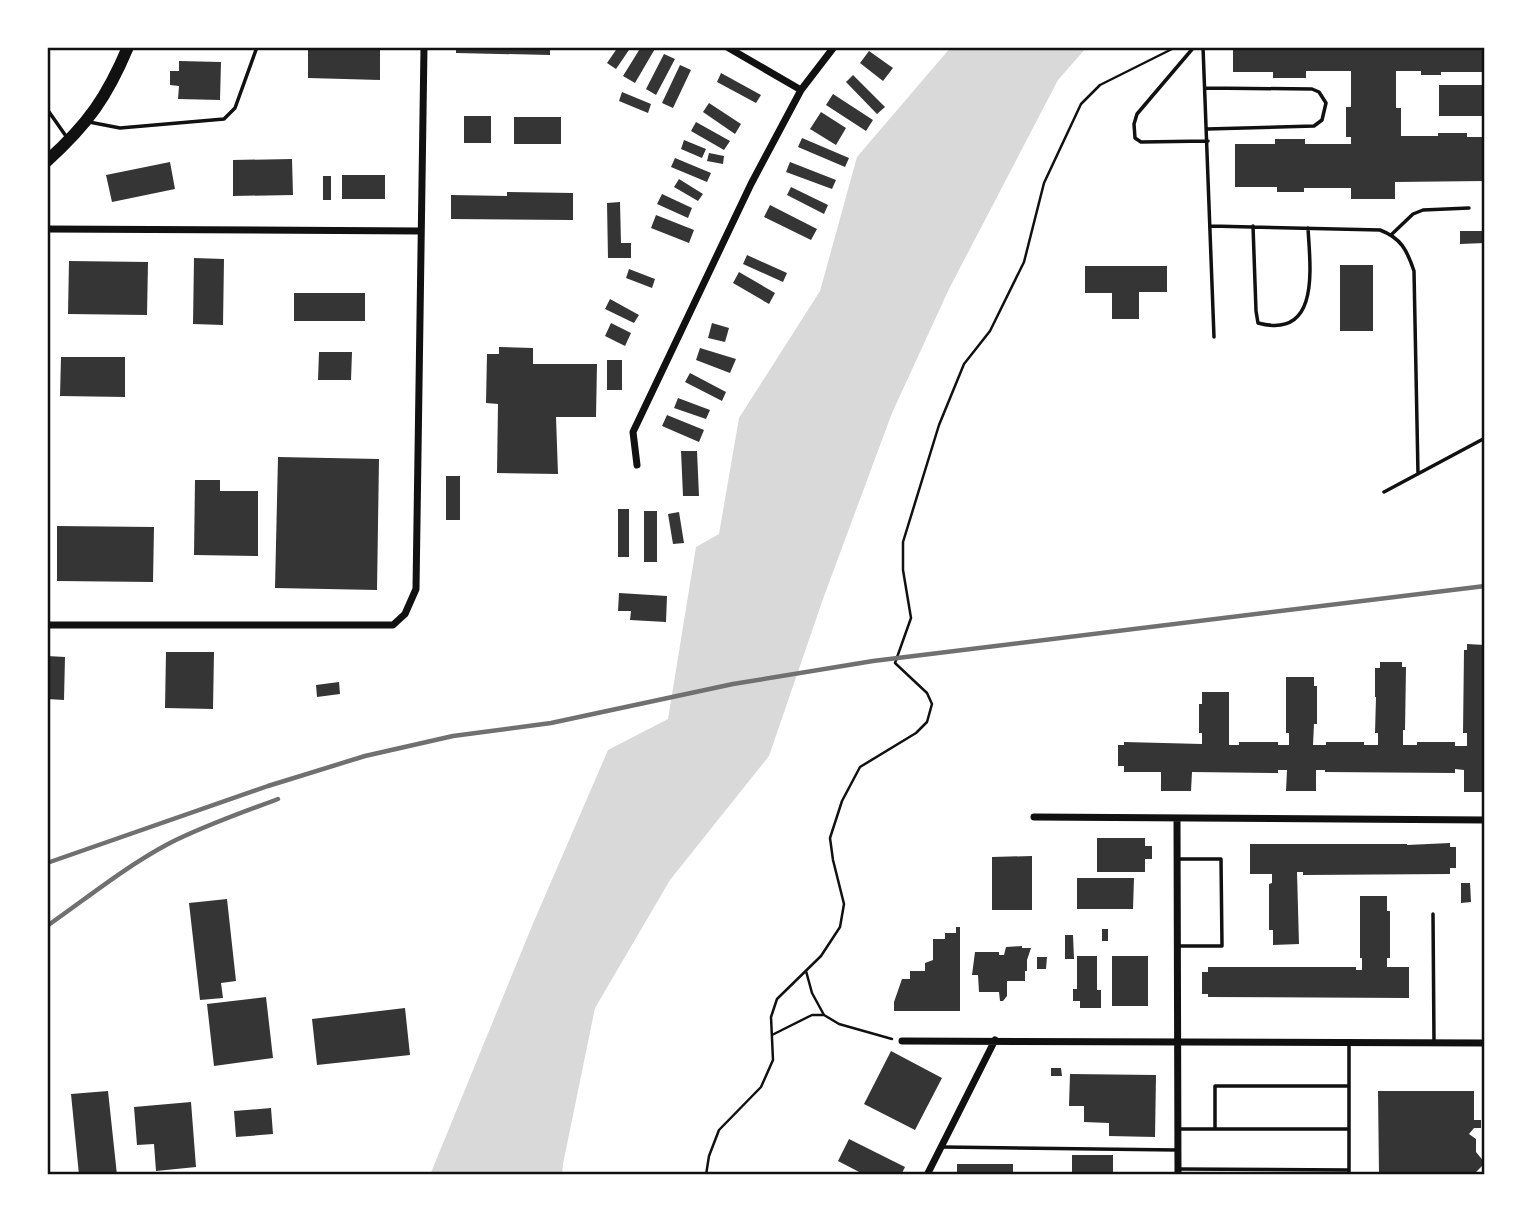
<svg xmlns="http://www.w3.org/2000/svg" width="1532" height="1222" viewBox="0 0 1532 1222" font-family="'Varela Round',sans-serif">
<rect width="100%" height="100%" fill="#fff"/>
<path fill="#d9d9d9" d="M951,47H1087L1058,80L949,289L892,413L823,599L769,756L670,880L595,1008L563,1164L562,1175H430L532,926L608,750L668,719L696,547L719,534L739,418L820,291L857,157Z"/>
<path fill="#353535" d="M308,47H380V80L308,78Z
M456,47H550V55L456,53Z
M618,47H631L616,69L607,63Z
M641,47H656L635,83L623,76Z
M1233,47H1485V72H1441V75H1421V71H1396V108H1401V136H1438V133H1467V137H1485V181L1395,182V199H1351V188H1304V192H1277V187H1235V144H1275V139H1305V144H1351V137H1346V107H1351V71H1306V78H1273V72H1233Z
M869,51L893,68L883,81L860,63Z
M664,54L675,59L656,95L646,89Z
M179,61L221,62L220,100L178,99L179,86L170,85V71H179Z
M680,65L691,70L673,108L662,103Z
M721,73L761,95L756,103L717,82Z
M853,75L885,107L877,114L846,82Z
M1439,85H1485V116H1439Z
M622,92L651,104L648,113L619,101Z
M833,94L873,120L866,131L826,105Z
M709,103L741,124L735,134L703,112Z
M821,112L846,128L836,145L810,129Z
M464,116H491V143H464Z
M514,117H561V144H514Z
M696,122L730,141L724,150L691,131Z
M802,138L849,158L845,167L798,147Z
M684,140L706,149L702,158L681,149Z
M709,153L724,156L723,164L707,161Z
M675,158L711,173L707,182L671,167Z
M292,159L293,195L233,196V160Z
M170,162L175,189L112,202L106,175Z
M790,162L836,180L832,189L786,172Z
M342,175H385V199H342Z
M323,176H331V200H323Z
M679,179L703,194L698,201L674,187Z
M791,187L828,205L824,214L787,195Z
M507,192L573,193V220L451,219V195L507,196Z
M662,194L692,208L688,218L657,204Z
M620,202L621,243H631V258H608L607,203Z
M770,205L817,229L811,240L764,217Z
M656,215L694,230L689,243L651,228Z
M1460,231H1485V243L1460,244Z
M747,255L787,273L783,282L743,264Z
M194,258L224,259L223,325L193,324Z
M69,261L148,262L147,315L68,314Z
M1340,265H1373V331H1340Z
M1085,266H1167V292H1139V319H1112V293H1085Z
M629,269L655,279L652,288L626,278Z
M739,272L775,293L769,304L733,283Z
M294,293H365V321H294Z
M610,299L639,315L634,323L605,309Z
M611,323L631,333L625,346L605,336Z
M712,323L729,328L725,342L708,338Z
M499,347L533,348V364H597L596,417H556L558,474L497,473L498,404L486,403L487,354H499Z
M700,348L736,359L730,373L696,360Z
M319,352H352L351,380H318Z
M61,357H125V397L60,396Z
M607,360H622V390H607Z
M690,373L726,392L722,401L685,382Z
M678,398L710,410L706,419L674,408Z
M667,415L704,430L699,442L662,426Z
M681,451H697L699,496H683Z
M278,457L379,459L377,590L275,588Z
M446,476H460V520H446Z
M195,480H220V491H258V556L194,555Z
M618,509H629V557H618Z
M644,511H657V562H644Z
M679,512L684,543L673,544L668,514Z
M57,526L154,527L153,582L57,581Z
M619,593L667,596L666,622L630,620L631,611H618Z
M1467,644L1485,645V792H1464V770L1455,769V773L1325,772V770H1316V791H1286L1287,770H1278V773L1192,772L1191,791H1161V772H1124V766H1118V745H1124V742L1202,744V733H1199V704H1202V692H1229V745H1239V742H1278V745H1289V733H1286V677H1314V686H1317V724H1314L1313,745H1326V742H1364V745H1378V733H1375L1376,697H1375V668H1380V662H1402V667H1406L1405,730H1403V745H1417V742H1455V746H1467V733H1463L1464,650H1467Z
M166,652H214L213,709L165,708Z
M47,656L65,657L64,700L47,699Z
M339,682L340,694L317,697L316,685Z
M1097,838H1145V846H1152V859H1145V872H1097Z
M1450,843V847H1456V868H1450V874L1303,875V872H1297L1299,944L1273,945V930H1269V884L1272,883V874H1250V844H1407V845Z
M1032,856V910H992V857Z
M1077,878H1134L1133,909H1077Z
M1461,883H1470L1471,902L1461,903Z
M1360,896H1387V911H1390V958H1387V967H1409V998L1208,997V994H1202V972H1208V967H1356V970H1362V958H1360Z
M227,899L236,981L221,983L223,998L200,1000L189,903Z
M956,927H960V1011H894V1002L902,979H910V971H925V963L933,960V939H945V933H956Z
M1102,929H1108V941H1102Z
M1065,935H1073L1074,959H1065Z
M1022,946V948H1031L1027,960V971H1025V981H1007V996L1003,1001H1000L999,992H979L978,975H972L975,952H999V955H1004L1006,947Z
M1077,956H1097V990H1101V1008H1080V1001H1073V989H1077Z
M1112,956H1148V1006H1112Z
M1037,957H1047L1046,969H1037Z
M266,997L273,1058L214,1066L207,1004Z
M405,1008L410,1055L317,1065L312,1019Z
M891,1051L942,1078L915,1130L864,1104Z
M1051,1068H1061L1062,1076H1051Z
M1070,1074L1156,1075L1155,1137L1109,1136V1123L1084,1122V1106H1069Z
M108,1091L117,1175H79L71,1094Z
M1378,1091H1474V1120H1481V1128H1474L1469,1134L1476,1139V1152L1485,1163L1473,1175H1379Z
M191,1102L196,1167L156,1171L154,1144L137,1145L134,1107Z
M271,1108L273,1134L236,1137L234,1111Z
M849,1139L905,1167L901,1175H865L838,1161Z
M1072,1155H1113V1175H1072Z
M957,1164H1013V1175H957Z"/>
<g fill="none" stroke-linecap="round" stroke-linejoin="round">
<path stroke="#111" stroke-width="2.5" d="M806,971L812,993L824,1015
M772,1035L812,1015H824L839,1024L892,1039
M706,1175L709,1156L719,1130L761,1087L773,1060L771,1017L777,999L821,956L840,927L844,904L833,860L830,838L842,801L860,767L916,733L927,722L932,704L927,693L895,663L911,618L903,570V542L939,425L964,364L990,331L1024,262L1044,183L1081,104L1100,85L1176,47"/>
<path stroke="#111" stroke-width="3.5" d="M1194,47L1137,114L1134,124L1135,138L1141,142L1208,141
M1203,47L1214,337
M1205,88L1312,89L1319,92L1326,103L1322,120L1314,126L1207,129
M47,109L68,139
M89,122L120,128L224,119L235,108L257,47
M1211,226L1380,230C1401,238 1407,250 1414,271L1418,474
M1253,226L1256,311L1258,323C1321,340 1310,266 1308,228
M1392,234L1413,214L1423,210L1469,208
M1384,492L1485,438
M1433,914L1434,1042
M1178,946H1222L1221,859H1179
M1484,1041L1485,970
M1178,1129H1349
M1215,1129V1086H1349
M943,1147L1177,1150
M1178,1169L1349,1170
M1349,1175V1044"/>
<path stroke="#111" stroke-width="7" d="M727,47L801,90
M47,229L421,231
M637,465L633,432L751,184L801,90L834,47
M47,625H393L405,614L416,589L424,47
M1034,817L1485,820
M1177,818L1178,1175
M902,1041L1485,1043
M927,1175L995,1040"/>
<path stroke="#111" stroke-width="12" d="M47,161C88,124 107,97 128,47"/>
<path stroke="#707070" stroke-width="4.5" d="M47,863L268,786L365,756L453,736L551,723L733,684L873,661L1485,586
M47,926C87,898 125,867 168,844C203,826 241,813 278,799"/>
</g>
<rect width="1532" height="1222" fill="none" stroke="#ffffff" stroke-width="98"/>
<rect x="49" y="49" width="1434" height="1124" fill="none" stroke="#111" stroke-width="2.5"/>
</svg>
